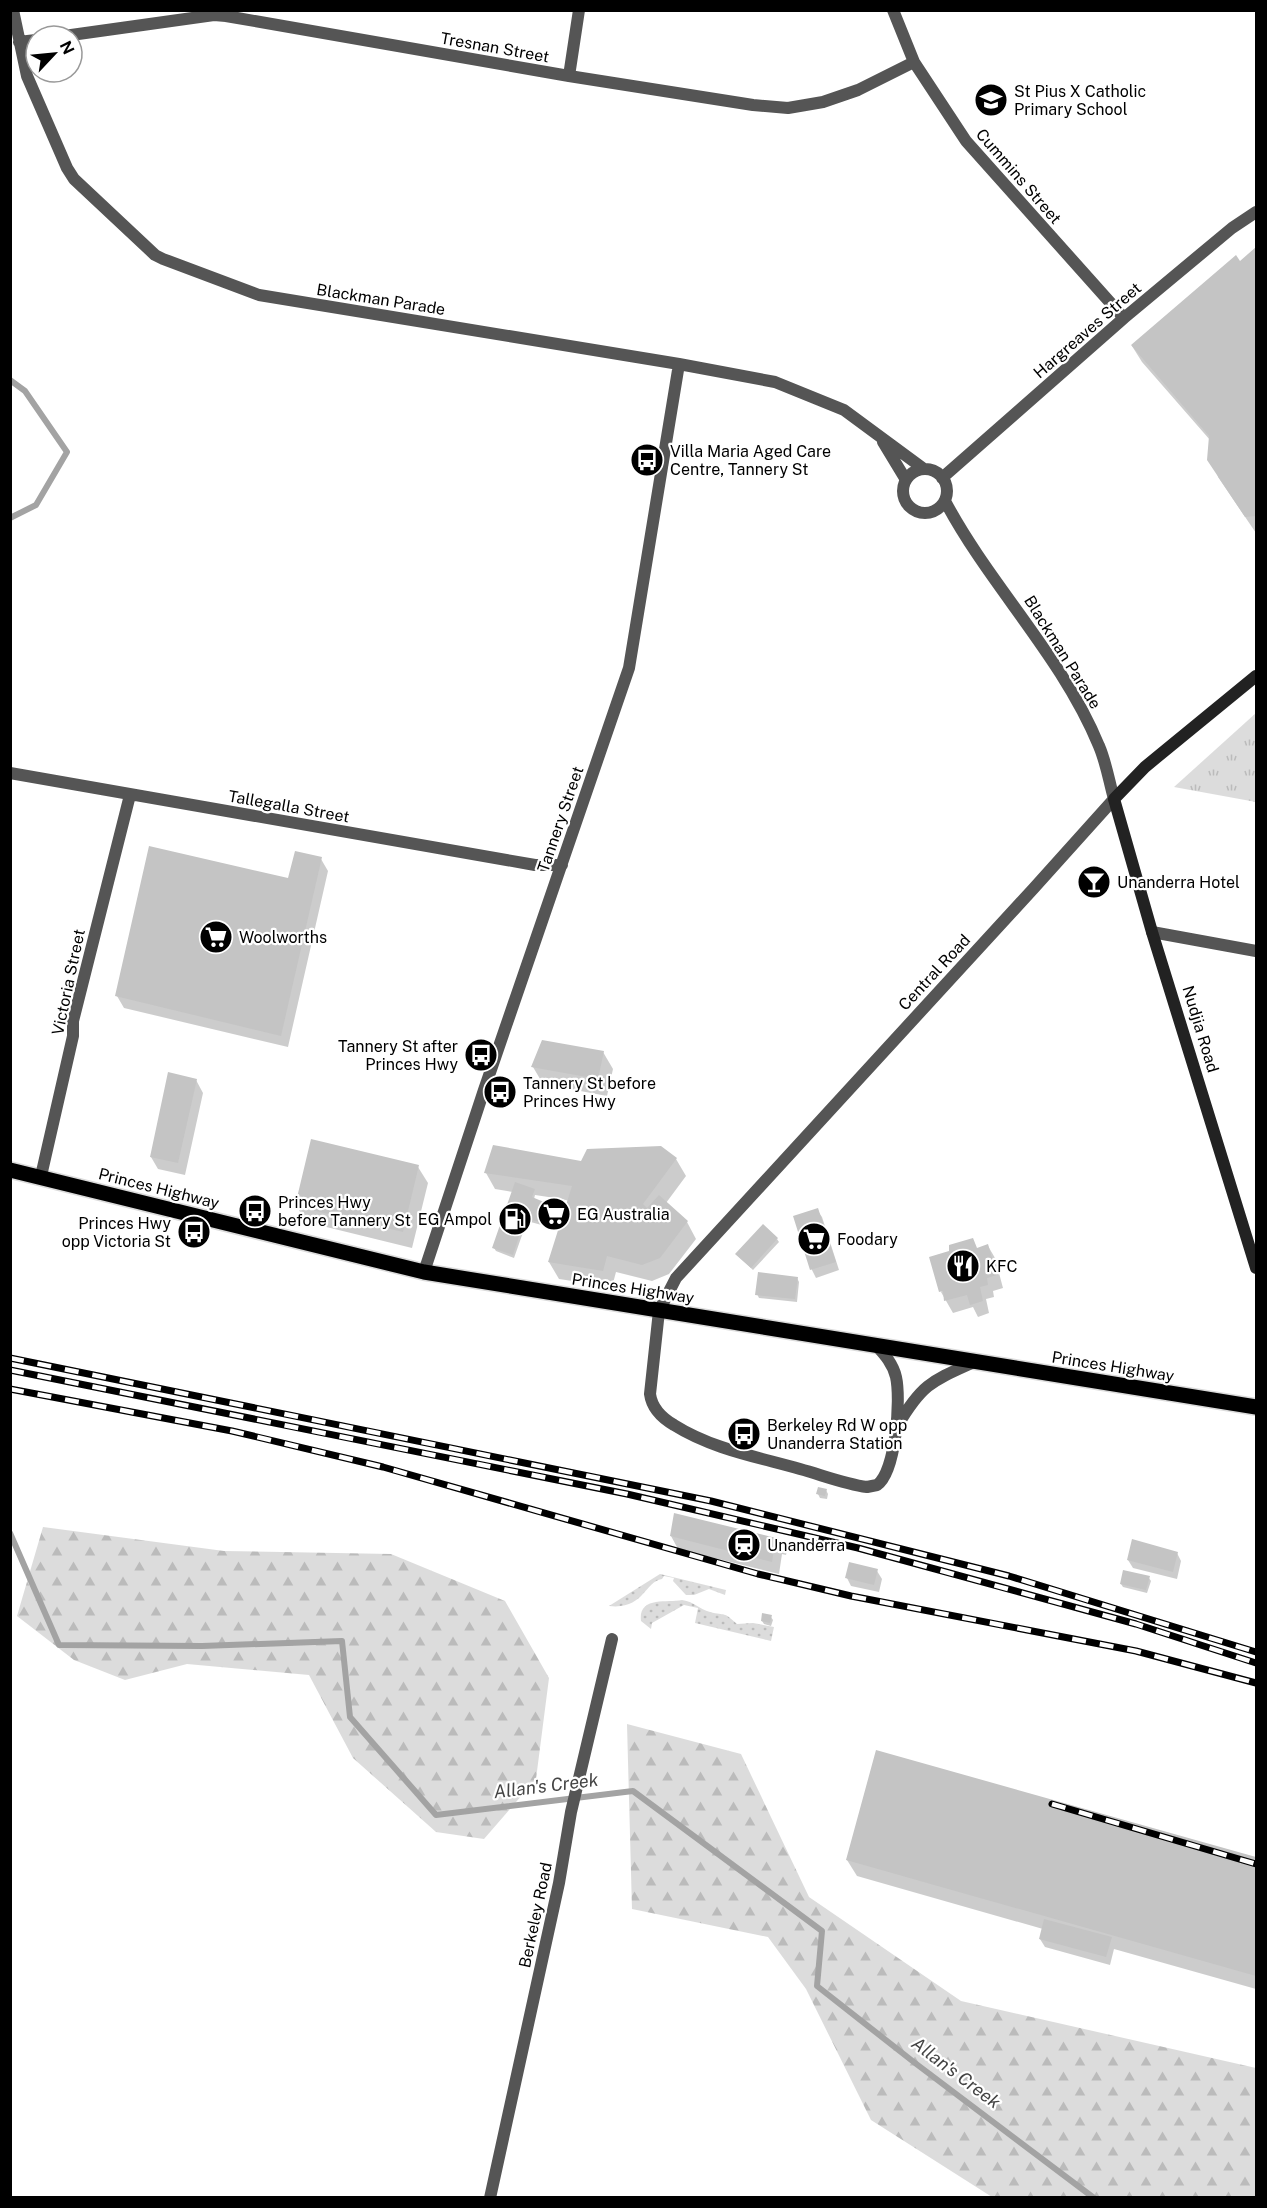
<svg xmlns="http://www.w3.org/2000/svg" width="1267" height="2208" viewBox="0 0 1267 2208" font-family="'Public Sans',sans-serif">
<defs>
<pattern id="forest-firs" width="22" height="20" patternUnits="userSpaceOnUse" patternTransform="scale(1.5)"><rect width="22" height="20" fill="#dcdcdc"/><path d="M5 1l3.5 6h-7zM16 11l3.5 6h-7z" fill="#bbb"/></pattern>
<pattern id="park-tufts" width="24" height="20" patternUnits="userSpaceOnUse" patternTransform="scale(1.5)"><rect width="24" height="20" fill="#dcdcdc"/><path d="M3 7l-1-3M5 7V3M7 7l1-3M15 17l-1-3M17 17v-4M19 17l1-3" fill="none" stroke="#bbb"/></pattern>
<pattern id="garden-dots" width="8" height="8" patternUnits="userSpaceOnUse" patternTransform="scale(1.5)"><rect width="8" height="8" fill="#dcdcdc"/><path d="M2 2h.1M6 6h.1" fill="none" stroke="#bbb" stroke-width="1.8" stroke-linecap="round"/></pattern>
</defs>
<rect width="100%" height="100%" fill="#fff"/>
<path fill="url(#forest-firs)" d="M43,1527L224,1551L391,1554L505,1601L549,1678L536,1779L484,1839L436,1832L353,1758L309,1675L187,1664L125,1680L74,1660L17,1616Z
M627,1724L741,1754L809,1897L961,2001L1256,2068V2197H992L871,2120L806,1989L768,1937L632,1909Z"/>
<path fill="url(#park-tufts)" d="M1256,713V802L1174,787Z"/>
<path fill="url(#garden-dots)" d="M660,1574L726,1590L725,1595L709,1589L694,1595H686L673,1581L674,1578L664,1576L662,1579C644,1582 644,1610 609,1606Z
M682,1600C695,1602 699,1609 710,1612C726,1616 723,1611 737,1624L753,1623L774,1627L771,1641L695,1623L698,1608L684,1605L652,1623L651,1629L641,1621C638,1596 667,1603 682,1600Z"/>
<path fill="#0003" fill-rule="evenodd" d="M1256,249V533L1218,477L1210,440L1142,362L1132,346Z
M321,859L328,871L288,1047L124,1008L117,996Z
M603,1052L613,1069L607,1096L543,1084L533,1067Z
M196,1080L203,1093L185,1175L158,1169L151,1157Z
M661,1147L676,1159L686,1176L666,1203L687,1222L696,1239L669,1274L652,1281L616,1272L612,1287L559,1279L549,1262L565,1214L562,1213L556,1229L527,1221L514,1258L496,1251L494,1248L513,1192L495,1189L486,1173L582,1163ZM535,1195L555,1198L552,1207L534,1199ZM562,1199L569,1201L567,1208Z
M418,1167L428,1183L412,1248L306,1222L296,1205Z
M817,1210L822,1217L839,1270L816,1278L812,1270L794,1217Z
M777,1239L779,1242L753,1270L739,1257Z
M988,1246L995,1258L1003,1288L993,1291L994,1297L986,1299L989,1313L978,1317L973,1307L953,1313L941,1292L977,1249Z
M797,1278L799,1282L797,1302L759,1298L757,1294Z
M826,1490L828,1494L827,1499L820,1498L818,1494Z
M671,1536L775,1540L779,1546L785,1547L787,1551L786,1555L782,1554L779,1574L678,1549Z
M1177,1553L1181,1561L1177,1579L1133,1568L1128,1560Z
M877,1571L882,1579L879,1592L851,1586L847,1578Z
M1149,1578L1151,1581L1147,1593L1123,1587L1121,1584Z
M771,1617L773,1620L771,1626L764,1624L762,1621Z
M877,1752L1256,1858V1989L1114,1949L1110,1965L1045,1947L1040,1939L1043,1929L857,1876L847,1860Z"/>
<g fill="none" stroke-linecap="round" stroke-linejoin="round">
<path stroke="#a3a3a3" stroke-width="6" d="M10,380L25,391L67,452L36,505L10,518
M10,1533L59,1645L202,1646L342,1641L350,1717L436,1815L633,1791L822,1931L817,1986L915,2063L1094,2198"/>
</g>
<path fill="#c4c4c4" d="M1256,247V516L1245,517L1207,460L1209,436L1131,345L1236,255L1240,261Z
M149,846L288,878L295,851L322,857L281,1036L115,996Z
M542,1040L604,1051L598,1079L531,1067Z
M168,1072L197,1079L178,1163L150,1157Z
M311,1139L419,1165L403,1232L295,1206Z
M493,1145L581,1161L587,1149L661,1146L677,1158L643,1204L647,1208L659,1195L688,1221L660,1258L642,1265L607,1256L603,1271L548,1262L572,1186L484,1173Z
M515,1182L535,1189L532,1197L551,1205L554,1197L564,1201L555,1226L525,1218L513,1255L492,1248Z
M818,1208L836,1262L810,1270L793,1216Z
M763,1224L778,1238L751,1268L735,1254Z
M973,1238L977,1248L988,1244L997,1275L987,1278L988,1285L980,1287L983,1301L970,1305L967,1295L944,1301L943,1291L939,1292L929,1257L949,1251V1245Z
M758,1272L798,1277L795,1299L755,1295Z
M818,1487L827,1489L825,1496L816,1494Z
M674,1513L776,1538L772,1562L670,1536Z
M1132,1539L1178,1552L1173,1572L1127,1560Z
M777,1544L786,1546L785,1552L776,1550Z
M849,1562L878,1569L874,1585L845,1578Z
M1123,1570L1150,1576L1146,1590L1120,1584Z
M762,1613L772,1615L770,1623L761,1621Z
M876,1750L1256,1857V1976L846,1860Z
M1044,1919L1112,1937L1106,1957L1039,1939Z"/>
<g fill="none" stroke-linecap="round" stroke-linejoin="round">
<g stroke="#dbdbdb" stroke-width="18">
<path id="primary" d="M10,1170L424,1272L1256,1407"/>
</g>
<path stroke="#555" stroke-width="12" d="M13,10L27,76L67,168L74,179L155,255L163,259L259,295L679,364L775,382L844,410L924,469
M893,10L914,62L966,141L1124,318
M64,36L214,15L226,16L569,76L753,105L788,108L823,102L858,90L914,62
M19,42L36,40
M569,76L579,10
M883,442L906,480
M903 491a22 22 0 1 1 44 0a22 22 0 1 1-44 0Z
M942,478L1124,318L1232,228L1256,212
M945,501C990,586 1062,656 1099,746C1106,762 1109,781 1114,799
M10,773L535,865H562
M1152,932L1256,951
M41,1176L73,1036V1021L130,795
M424,1272L484,1090L629,668L679,364
M659,1311L650,1394C652,1409 662,1418 674,1425C712,1449 758,1457 800,1469C822,1475 845,1484 867,1487L877,1485C896,1472 901,1399 896,1377C893,1364 885,1355 876,1345
M898,1425C922,1384 932,1381 974,1362
M490,2198L559,1883L571,1812L612,1639"/>
<path stroke="#555" stroke-width="12" d="M659,1311L676,1278L1034,888L1114,799"/>
<path stroke="#222" stroke-width="12" d="M1256,676L1145,767L1114,799L1152,932L1256,1268"/>
<use href="#primary" stroke="#000" stroke-width="15"/>
<g stroke="#000" stroke-width="7">
<path id="rail" d="M10,1358L711,1501L1009,1576L1256,1652
M10,1370L627,1494L858,1548L1136,1624L1256,1663
M10,1389L232,1431L383,1467L758,1574L851,1596L1136,1651L1256,1683
M1052,1804L1256,1864"/>
</g>
<use href="#rail" stroke="#fff" stroke-width="4.5" stroke-dasharray="14" stroke-linecap="butt"/>
</g>
<defs>
<g id="school-disc" transform="scale(1.725)"><circle r="9.5" fill="#000" stroke="#fff"/><path d="M0-5L7-2L0 1L-7-2ZM-4 1L0 2.5L4 1V4Q0 6-4 4Z" fill="#fff"/></g>
<g id="bus-disc" transform="scale(1.725)"><circle r="9.5" fill="#000" stroke="#fff"/><path d="M-5-6H5V4H4V6H2V4H-2V6H-4V4H-5ZM-3.5-4V0h7V-4ZM-3.5 1.2v1.5H-2V1.2ZM2 1.2v1.5H3.5V1.2Z" fill="#fff"/></g>
<g id="bar-disc" transform="scale(1.725)"><circle r="9.5" fill="#000" stroke="#fff"/><path d="M-6-5H6L.8 .8V4.5H3.5V6h-7V4.5H-.8V.8Z" fill="#fff"/></g>
<g id="supermarket-disc" transform="scale(1.725)"><circle r="9.5" fill="#000" stroke="#fff"/><path d="M-6-5.5h2.5l.6 2H6L4.5 2H-2.5L-4.4-4H-6ZM-1.5 3.2a1.3 1.3 0 1 0 .1 0ZM3 3.2a1.3 1.3 0 1 0 .1 0Z" fill="#fff"/></g>
<g id="fuel-disc" transform="scale(1.725)"><circle r="9.5" fill="#000" stroke="#fff"/><path d="M-5.5-6h7V0h2V4h1.3V-2.5L3-4.5l.8-.8L6-3V5H2.5V1h-1V6h-7ZM-4.2-4.7v3.2H.2V-4.7Z" fill="#fff"/></g>
<g id="restaurant-disc" transform="scale(1.725)"><circle r="9.5" fill="#000" stroke="#fff"/><path d="M-5-6h1v4h1v-4h1v4h1v-4h1v5L-1.5 .5V6h-2V.5L-5-1ZM5-6V6H3V1.5H1.5Q1.5-4 5-6Z" fill="#fff"/></g>
<g id="station-disc" transform="scale(1.725)"><circle r="9.5" fill="#000" stroke="#fff"/><path d="M-3-6H3Q5-6 5-4V2Q5 4 3 4L4.5 6H3L1.5 4h-3L-3 6H-4.5L-3 4Q-5 4-5 2V-4Q-5-6-3-6ZM-3.5-4v3h7v-3ZM-3.5 1v1.5H-2V1ZM2 1v1.5H3.5V1Z" fill="#fff"/></g>
</defs>
<g fill-rule="evenodd">
<use href="#school-disc" x="991" y="100"/>
<use href="#bus-disc" x="647" y="460"/>
<use href="#bar-disc" x="1094" y="882"/>
<use href="#supermarket-disc" x="216" y="937"/>
<use href="#bus-disc" x="481" y="1055"/>
<use href="#bus-disc" x="500" y="1092"/>
<use href="#bus-disc" x="255" y="1211"/>
<use href="#supermarket-disc" x="554" y="1214"/>
<use href="#fuel-disc" x="515" y="1219"/>
<use href="#bus-disc" x="194" y="1232"/>
<use href="#supermarket-disc" x="814" y="1239"/>
<use href="#restaurant-disc" x="963" y="1266"/>
<use href="#bus-disc" x="744" y="1434"/>
<use href="#station-disc" x="744" y="1545"/>
</g>
<g text-anchor="middle" stroke-width="4.5" stroke-linejoin="round" paint-order="stroke">
<g font-size="16" fill="#000" stroke="#fff">
<text transform="translate(495 47) rotate(10)" y="6">Tresnan Street</text>
<text transform="translate(1019 176) rotate(49)" y="6">Cummins Street</text>
<text transform="translate(381 299) rotate(9)" y="6">Blackman Parade</text>
<text transform="translate(1087 330) rotate(-41)" y="6">Hargreaves Street</text>
<text transform="translate(1063 652) rotate(58)" y="6">Blackman Parade</text>
<text transform="translate(289 806) rotate(10)" y="6">Tallegalla Street</text>
<text transform="translate(560 819) rotate(-71)" y="6">Tannery Street</text>
<text transform="translate(934 972) rotate(-47)" y="6">Central Road</text>
<text transform="translate(68 982) rotate(-78)" y="6">Victoria Street</text>
<text transform="translate(1201 1029) rotate(73)" y="6">Nudjia Road</text>
<text transform="translate(159 1188) rotate(14)" y="6">Princes Highway</text>
<text transform="translate(633 1288) rotate(9)" y="6">Princes Highway</text>
<text transform="translate(1113 1366) rotate(9)" y="6">Princes Highway</text>
<text transform="translate(535 1915) rotate(-78)" y="6">Berkeley Road</text>
</g>
<g font-size="16" fill="#000" stroke="#fff" text-anchor="start">
<text x="1014" y="97">St Pius X Catholic<tspan x="1014" dy="18">Primary School</tspan></text>
<text x="670" y="457">Villa Maria Aged Care<tspan x="670" dy="18">Centre, Tannery St</tspan></text>
<text x="1117" y="888">Unanderra Hotel</text>
<text x="239" y="943">Woolworths</text>
<text x="458" y="1052" text-anchor="end">Tannery St after<tspan x="458" dy="18">Princes Hwy</tspan></text>
<text x="523" y="1089">Tannery St before<tspan x="523" dy="18">Princes Hwy</tspan></text>
<text x="278" y="1208">Princes Hwy<tspan x="278" dy="18">before Tannery St</tspan></text>
<text x="577" y="1220">EG Australia</text>
<text x="492" y="1225" text-anchor="end">EG Ampol</text>
<text x="171" y="1229" text-anchor="end">Princes Hwy<tspan x="171" dy="18">opp Victoria St</tspan></text>
<text x="837" y="1245">Foodary</text>
<text x="986" y="1272">KFC</text>
<text x="767" y="1431">Berkeley Rd W opp<tspan x="767" dy="18">Unanderra Station</tspan></text>
<text x="767" y="1551">Unanderra</text>
</g>
<g font-size="18" font-style="italic" fill="#444" stroke="#fff">
<text transform="translate(546 1786) rotate(-7)" y="6">Allan's Creek</text>
<text transform="translate(956 2073) rotate(37)" y="6">Allan's Creek</text>
</g>
</g>
<rect width="1267" height="2208" fill="none" stroke="#000000" stroke-width="24"/>
<g transform="translate(54 54) rotate(64)"><circle r="28" fill="#ffffff" stroke="#999999" stroke-width="1.5"/>
<path d="M0-4.5L10 22L0 15L-10 22Z" fill="#000000"/>
<text y="-9" font-size="16" font-weight="bold" text-anchor="middle" fill="#000000">N</text>
</g>
</svg>
